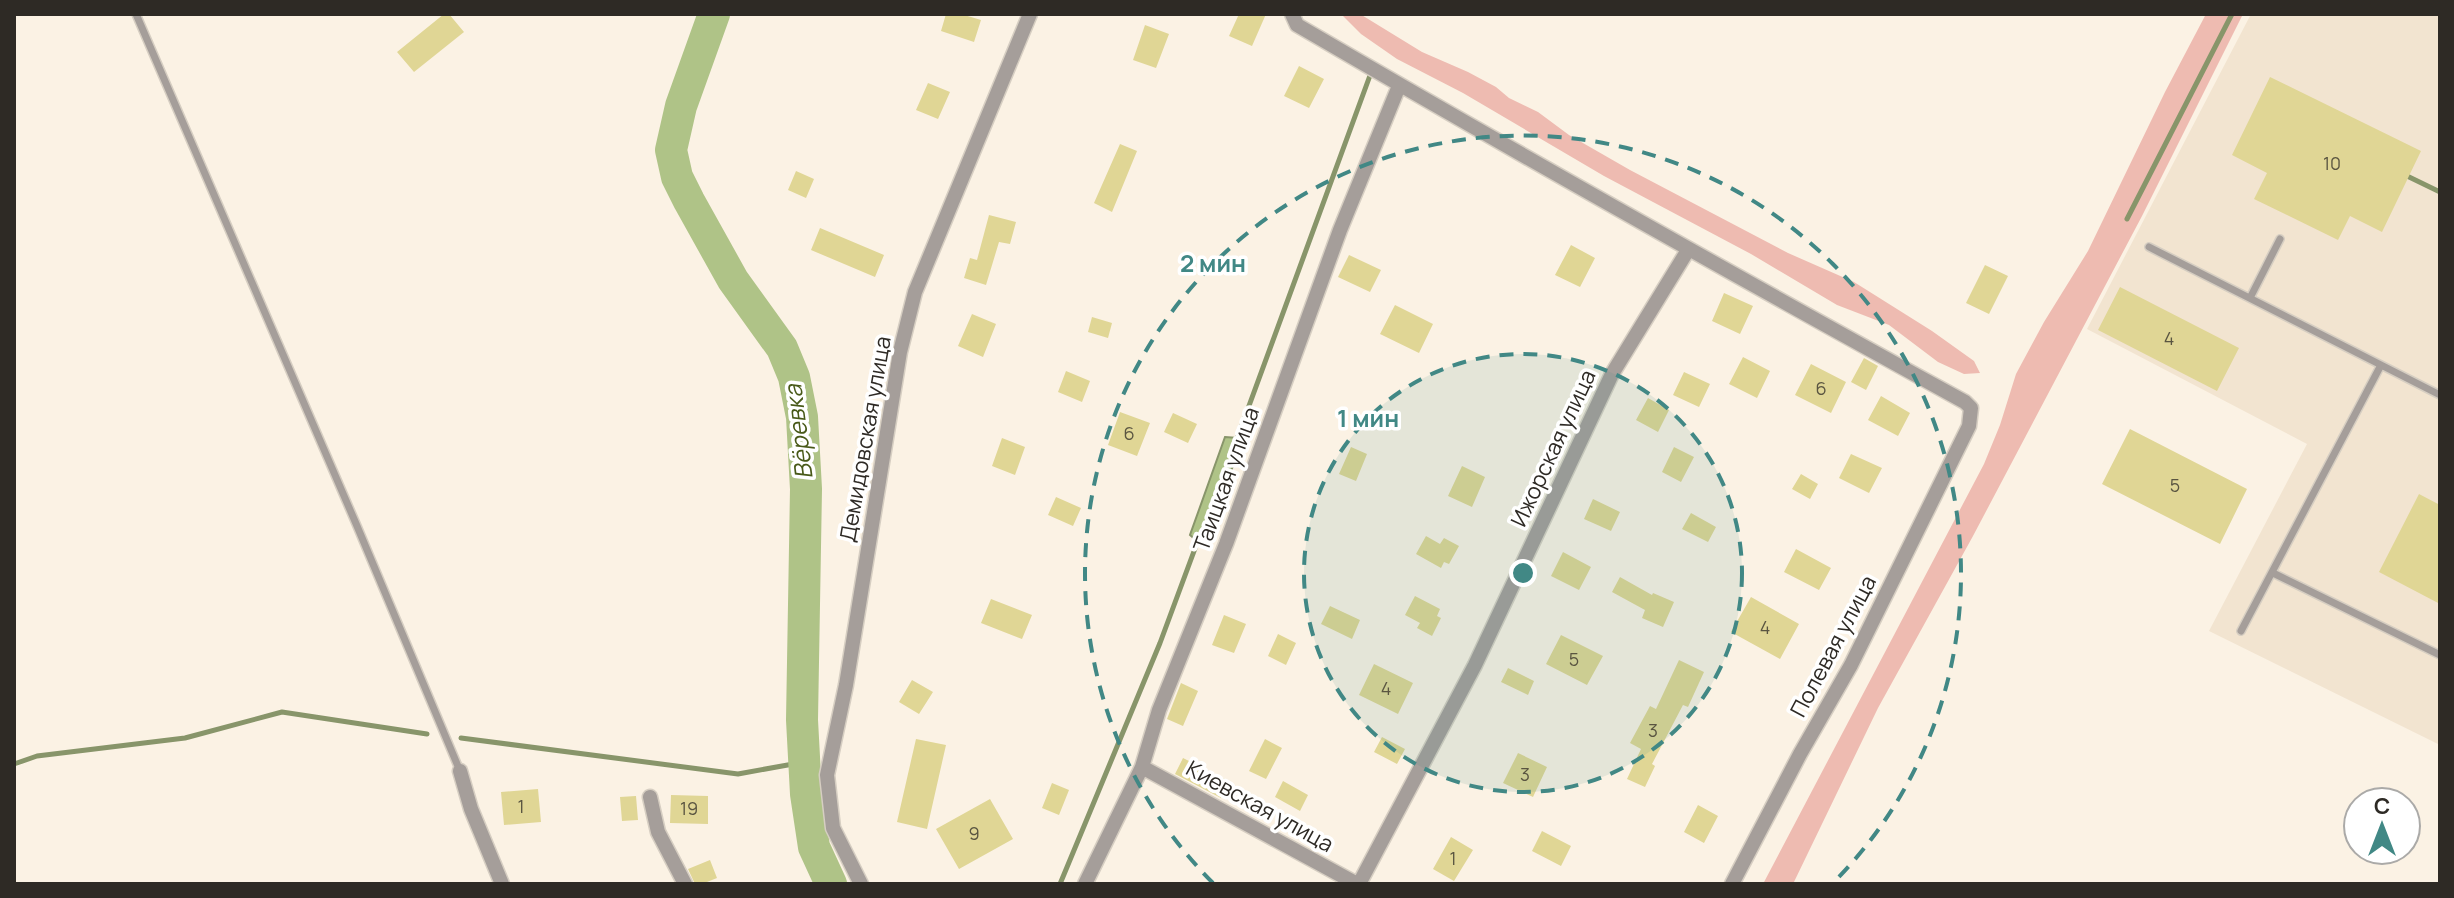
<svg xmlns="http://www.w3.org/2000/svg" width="2454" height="898" viewBox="0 0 2454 898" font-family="Manrope,sans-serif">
<rect width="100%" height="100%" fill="#fbf2e4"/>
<path fill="#f2e4d0" d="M2251,14H2440V745L2209,631L2307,444L2087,329Z"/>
<path fill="#eebbb1" d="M1341,14H1360L1422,52L1468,72L1496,87L1509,98L1538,112L1569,135L1630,170L1788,253L1854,282L1932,331L1974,361L1980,373L1964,374L1938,362L1889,325L1837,305L1751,254L1604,176L1463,93L1397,59L1361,34Z
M2206,14H2243L2142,216L1973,536L1878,708L1793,884H1763L1984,464L2000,425L2016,374L2044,322L2088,251L2165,92Z"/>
<path fill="#afc387" stroke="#88956a" stroke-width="2" d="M1225,437L1238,438L1240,445L1207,542L1197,541L1190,535Z"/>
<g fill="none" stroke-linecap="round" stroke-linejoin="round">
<path stroke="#88956a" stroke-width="5" d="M2405,175L2440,192
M2127,219L2232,14
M1235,444L1372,70
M461,738L738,774L804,762
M14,764L37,756L185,738L282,712L427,734
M1060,884L1160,643L1200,535"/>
<path stroke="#afc387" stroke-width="32" d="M714,14L681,106L671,150L677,177L689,201L733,280L782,348L794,377L802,417L806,489L802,720L806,794L814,847L831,884"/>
</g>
<path fill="#e0d695" d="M444,14H449L464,32L414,72L397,52Z
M946,14H961L981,20L974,42L941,31Z
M1239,14H1266L1252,46L1229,36Z
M1145,25L1169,34L1156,68L1133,60Z
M1299,66L1324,79L1309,108L1284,96Z
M2270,77L2421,151L2382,232L2350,216L2338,240L2254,199L2267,173L2232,155Z
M928,83L950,92L938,119L916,110Z
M1120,144L1137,151L1112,212L1094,203Z
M796,171L814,179L806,198L788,190Z
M989,215L1016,222L1010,244L999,242L986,285L964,278L970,258L977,260Z
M820,228L884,255L875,277L811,250Z
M1571,245L1595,258L1580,287L1555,275Z
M1349,255L1381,270L1370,292L1338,277Z
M1985,265L2008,276L1989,314L1966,303Z
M2120,287L2239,348L2217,391L2098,330Z
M1724,293L1753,306L1740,334L1712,321Z
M1395,305L1433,324L1419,353L1380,334Z
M972,314L996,324L983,357L958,346Z
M1092,317L1112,323L1108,338L1088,332Z
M1743,357L1770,371L1757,398L1729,384Z
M1864,358L1878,366L1866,390L1851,382Z
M1811,364L1846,382L1831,413L1795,395Z
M1066,371L1090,381L1082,402L1058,392Z
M1684,372L1710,384L1699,407L1673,395Z
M1881,396L1910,413L1898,436L1868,420Z
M1648,398L1669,410L1658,432L1636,420Z
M1120,412L1150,423L1137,456L1108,445Z
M1173,413L1197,424L1188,443L1164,432Z
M2130,429L2247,489L2220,544L2102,484Z
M1002,438L1025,447L1015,475L992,466Z
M1351,447L1367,454L1356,481L1339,474Z
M1674,447L1694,457L1681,482L1662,472Z
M1851,454L1882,468L1869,493L1839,478Z
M1462,466L1485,477L1472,507L1448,496Z
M1801,474L1818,484L1810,499L1792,489Z
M2419,494L2440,505V604L2379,572Z
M1056,497L1081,508L1073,526L1048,515Z
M1593,499L1620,512L1611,531L1584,519Z
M1691,513L1716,527L1708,542L1682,529Z
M1426,536L1440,544L1444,538L1459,546L1449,564L1444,562L1441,568L1416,554Z
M1796,549L1831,568L1819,590L1784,572Z
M1563,552L1591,567L1579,590L1551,576Z
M1620,577L1652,595L1653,593L1674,602L1663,627L1642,618L1645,610L1612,592Z
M1415,596L1440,609L1437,616L1441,618L1432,636L1417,628L1420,623L1405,615Z
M1751,597L1799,624L1780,659L1731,632Z
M991,599L1032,615L1022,639L981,623Z
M1330,606L1360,620L1352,639L1321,624Z
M1224,615L1246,624L1234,653L1212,645Z
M1278,634L1296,643L1286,665L1268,656Z
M1561,635L1603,656L1587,685L1546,664Z
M1679,660L1704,672L1688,707L1683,705L1652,764L1655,766L1645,787L1627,779L1641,749L1630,743L1650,706L1656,709Z
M1374,664L1413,683L1398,714L1359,695Z
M1508,668L1534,681L1528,695L1501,682Z
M912,680L933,692L919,714L899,702Z
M1181,683L1198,691L1183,726L1167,719Z
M1382,737L1405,749L1397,764L1374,752Z
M916,739L946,745L927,829L897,822Z
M1265,739L1282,748L1266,779L1249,771Z
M1518,753L1547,767L1533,797L1503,783Z
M1183,758L1229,781L1221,798L1175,774Z
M1283,781L1308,795L1300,811L1275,797Z
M1052,783L1069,790L1059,815L1042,808Z
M538,789L541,822L504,825L501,792Z
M671,795L708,796V824L670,823Z
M636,796L638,820L622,821L620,797Z
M990,799L1013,839L959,869L936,829Z
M1698,805L1718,816L1704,843L1684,832Z
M1542,831L1571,846L1561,866L1532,851Z
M1451,837L1473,850L1454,881L1433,869Z
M710,860L717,878L702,884H695L688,869Z"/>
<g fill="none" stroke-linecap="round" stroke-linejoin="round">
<g stroke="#d6cec2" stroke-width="10">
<path id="service" d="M136,14L357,526L460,771
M2149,247L2440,395
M2250,298L2280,239
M2273,573L2440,655
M2241,631L2381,365"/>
</g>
<g stroke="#d6cec2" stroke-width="17">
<path id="minor" d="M1292,14L1297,25C1518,154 1741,279 1965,402L1971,408L1969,426L1851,665L1800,754L1732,884
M1142,767L1357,884
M460,771L471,809L502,884
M650,797L658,832L685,884
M861,884L833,828L827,775L846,685L900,352L915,292L1030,14
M1085,884L1142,767L1159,710L1226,544L1340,230L1399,86
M1359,884L1475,665L1612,374L1688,250"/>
</g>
<use href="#service" stroke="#a59e9a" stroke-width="7"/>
<use href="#minor" stroke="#a59e9a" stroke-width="14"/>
</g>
<circle cx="1523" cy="573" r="219" fill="#418885" fill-opacity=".12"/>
<g fill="none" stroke="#418885" stroke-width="4" stroke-dasharray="14 10">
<circle cx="1523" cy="573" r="219"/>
<path d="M1213 883A438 438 0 1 1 1833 883"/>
</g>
<g text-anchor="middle" stroke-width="7" stroke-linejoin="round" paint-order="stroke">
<g font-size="18" fill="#5a5541">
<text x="2332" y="170">10</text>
<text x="2169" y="345">4</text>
<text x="1821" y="395">6</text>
<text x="1129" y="440">6</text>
<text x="2175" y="492">5</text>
<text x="1765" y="634">4</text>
<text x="1574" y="666">5</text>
<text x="1386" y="695">4</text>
<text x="1653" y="737">3</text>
<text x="1525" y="781">3</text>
<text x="521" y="813">1</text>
<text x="689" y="815">19</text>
<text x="974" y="840">9</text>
<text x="1453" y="865">1</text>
</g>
<g font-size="22" fill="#2e2a25" stroke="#fff">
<text transform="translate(865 439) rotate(-80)" y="8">Демидовская улица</text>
<text transform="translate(1553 448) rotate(-65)" y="8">Ижорская улица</text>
<text transform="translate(1226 479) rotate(-70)" y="8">Таицкая улица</text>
<text transform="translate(1833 646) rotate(-62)" y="8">Полевая улица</text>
<text transform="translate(1260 806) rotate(29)" y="8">Киевская улица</text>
</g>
<g font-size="24" font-style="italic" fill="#485918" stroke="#fff">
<text transform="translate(799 432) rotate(-97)" y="8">Вёревка</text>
</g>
</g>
<circle cx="1523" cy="573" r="12" fill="#418885" stroke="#fff" stroke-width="4"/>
<g font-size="24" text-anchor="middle" font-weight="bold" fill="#418885" stroke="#fff" stroke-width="7" stroke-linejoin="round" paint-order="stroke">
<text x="1213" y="272">2 мин</text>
<text x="1368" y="427">1 мин</text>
</g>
<rect width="2454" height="898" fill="none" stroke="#2e2a25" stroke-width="32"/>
<g transform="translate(2382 826)"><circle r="38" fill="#ffffff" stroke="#abaaa8" stroke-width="2"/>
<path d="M0-6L14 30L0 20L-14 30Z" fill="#418885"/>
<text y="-12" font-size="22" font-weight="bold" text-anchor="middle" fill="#2e2a25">С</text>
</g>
</svg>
